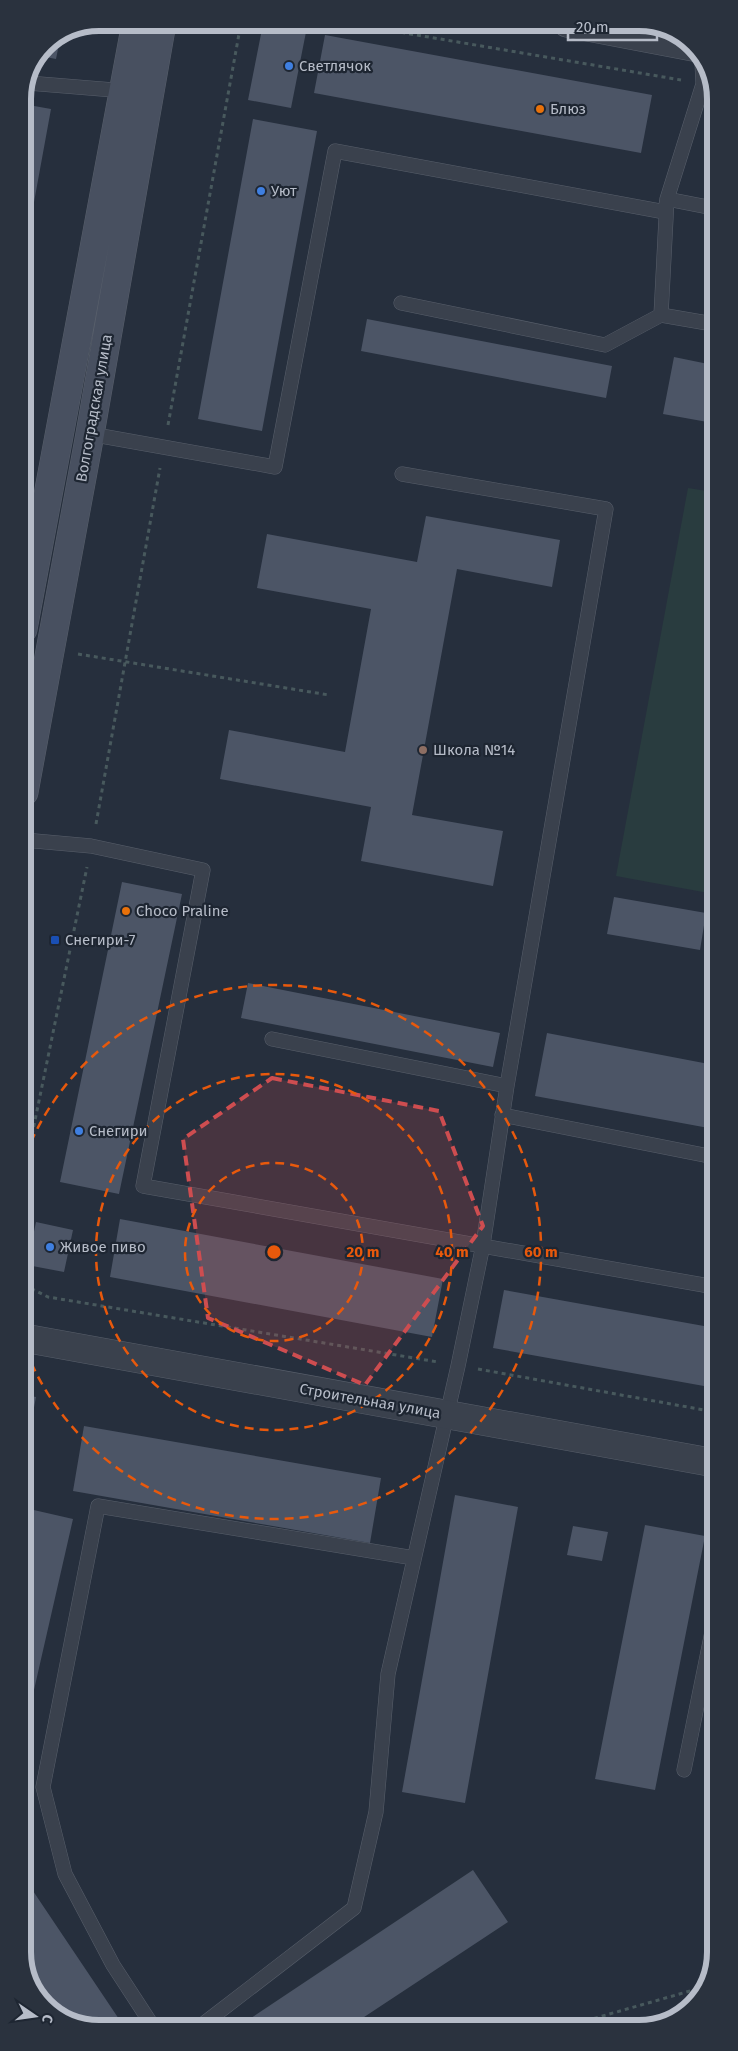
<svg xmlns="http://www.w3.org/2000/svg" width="738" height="2051" viewBox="0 0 738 2051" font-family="'Fira Sans',sans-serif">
<rect width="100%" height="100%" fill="#262f3d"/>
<path fill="#293c3f" d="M688,488L713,492L714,894L616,876Z"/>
<path fill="#4c5566" d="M263,24L306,32L291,108L248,100Z
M325,35L652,95L641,153L314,93Z
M60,39L56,59L40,56L45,45Z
M23,104L51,109L24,257H23Z
M253,119L317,131L262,431L198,419Z
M712,141H713V161L708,160Z
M367,319L612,366L606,398L361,351Z
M674,357L713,365V423L663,414Z
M426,516L560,540L552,587L457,569L412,815L503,831L493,886L361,861L371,807L220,779L229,730L345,752L371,609L257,588L267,534L417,562Z
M122,882L182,894L119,1194L60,1182Z
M614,897L706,913L700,950L607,934Z
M248,983L500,1033L493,1067L241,1018Z
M547,1033L714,1065V1129L535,1096Z
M120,1219L443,1279L432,1337L110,1277Z
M36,1222L73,1230L64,1272L27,1265Z
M504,1290L715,1328V1388L493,1348Z
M24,1395L36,1397L28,1439L24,1438Z
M84,1426L381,1478L370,1543L73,1491Z
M455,1495L518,1507L465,1803L402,1792Z
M25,1508L73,1519L26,1725H25Z
M645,1525L705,1536L655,1790L595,1779Z
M573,1526L608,1532L602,1561L567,1555Z
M473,1870L508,1922L349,2027L236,2028Z
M25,1879L125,2028H94L49,2010L25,1972Z"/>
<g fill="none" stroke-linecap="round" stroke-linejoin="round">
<g stroke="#585f6b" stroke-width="15">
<path id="service" d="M28,83L126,91
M713,208L667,199L661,315L713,324
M401,303L605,345L661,315
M90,434L275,467L335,151L665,212L667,199L703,84L702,62
M402,474L606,509L507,1086
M24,840L91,846L203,870L143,1186L715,1287
M502,1115L714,1157
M684,1770L715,1617
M154,2028L113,1965L65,1874L43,1787L98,1506L414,1558
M198,2028L354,1908L376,1812L388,1674L458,1366L483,1245L507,1086L272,1039"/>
</g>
<g stroke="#585f6b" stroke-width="29">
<path id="tertiary" d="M567,23L693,47
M24,1338L715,1463"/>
</g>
<g stroke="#585f6b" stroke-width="29">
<path id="secondary" d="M23,629L136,23
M24,792L90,434L162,23"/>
</g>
<path stroke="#48595d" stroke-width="3" stroke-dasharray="4 4" stroke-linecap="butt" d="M346,23L681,80
M168,425L241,23
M78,654L329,695
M96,824L160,468
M24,1174L87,867
M24,1285L48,1297L438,1362
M478,1369L715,1412
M580,2026L592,2019L704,1987"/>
<use href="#service" stroke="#3a414d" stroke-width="14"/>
<use href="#tertiary" stroke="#3a414d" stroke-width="28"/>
<use href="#secondary" stroke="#485060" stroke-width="28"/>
</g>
<path fill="#ce4d50" fill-opacity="0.2" stroke="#ce4d50" stroke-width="4" stroke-dasharray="10 6" stroke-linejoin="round" d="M272,1078L439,1111L483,1226L365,1385L208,1318L183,1139Z"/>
<g fill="none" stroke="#e8590c" stroke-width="2.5" stroke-dasharray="9 6">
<circle cx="274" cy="1252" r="89"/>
<circle cx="274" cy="1252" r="178"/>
<path d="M25 1156A267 267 0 1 1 25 1348"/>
</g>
<g fill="#3f7fe0" stroke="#1e2632" stroke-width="2">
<circle cx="289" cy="66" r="5"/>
<circle cx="261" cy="191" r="5"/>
<circle cx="79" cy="1131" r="5"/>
<circle cx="50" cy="1247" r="5"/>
</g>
<g fill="#e8710a" stroke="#1e2632" stroke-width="2">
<circle cx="540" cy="109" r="5"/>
<circle cx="126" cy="911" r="5"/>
</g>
<circle fill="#8d6e63" stroke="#1e2632" stroke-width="2" cx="423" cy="750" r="5"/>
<rect fill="#1a4fb4" stroke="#1e2632" stroke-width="2" x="50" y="935" width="10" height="10" rx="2.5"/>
<g text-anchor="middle" stroke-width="4.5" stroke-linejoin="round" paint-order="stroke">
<g font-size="15" fill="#b6bcc8" stroke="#1e2632" text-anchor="start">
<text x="299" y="71">Светлячок</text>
<text x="550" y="114">Блюз</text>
<text x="271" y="196">Уют</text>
<text x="433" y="755">Школа №14</text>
<text x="136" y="916">Choco Praline</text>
<text x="65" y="945">Снегири-7</text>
<text x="89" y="1136">Снегири</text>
<text x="60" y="1252">Живое пиво</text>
</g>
<g font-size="15" fill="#b6bcc8" stroke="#1e2632">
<text transform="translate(94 408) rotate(-80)" y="5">Волгоградская улица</text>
<text transform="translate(370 1401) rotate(10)" y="5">Строительная улица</text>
</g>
</g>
<path d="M0 0H738V2051H0ZM99 31H639A68 68 0 0 1 707 99V1952A68 68 0 0 1 639 2020H99A68 68 0 0 1 31 1952V99A68 68 0 0 1 99 31Z" fill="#2a323e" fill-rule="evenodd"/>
<path fill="none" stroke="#b6bcc8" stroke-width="6" d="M99 31H639A68 68 0 0 1 707 99V1952A68 68 0 0 1 639 2020H99A68 68 0 0 1 31 1952V99A68 68 0 0 1 99 31Z"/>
<circle cx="274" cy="1252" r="8" fill="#e8590c" stroke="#1e2632" stroke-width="2.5"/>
<g font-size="15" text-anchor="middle" font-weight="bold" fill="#e8590c" stroke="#1e2632" stroke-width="4.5" stroke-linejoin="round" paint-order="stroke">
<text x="363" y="1257">20 m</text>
<text x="452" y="1257">40 m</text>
<text x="541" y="1257">60 m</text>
</g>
<g transform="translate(35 2016) rotate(103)" stroke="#1e2632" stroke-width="4" paint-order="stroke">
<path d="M0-4L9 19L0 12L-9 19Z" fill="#b6bcc8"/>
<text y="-8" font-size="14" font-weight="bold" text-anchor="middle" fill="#b6bcc8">С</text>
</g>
<path d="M568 32v8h89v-8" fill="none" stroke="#b6bcc8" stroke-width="2.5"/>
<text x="576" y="32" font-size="15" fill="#b6bcc8" stroke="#1e2632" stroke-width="4" paint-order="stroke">20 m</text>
</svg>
